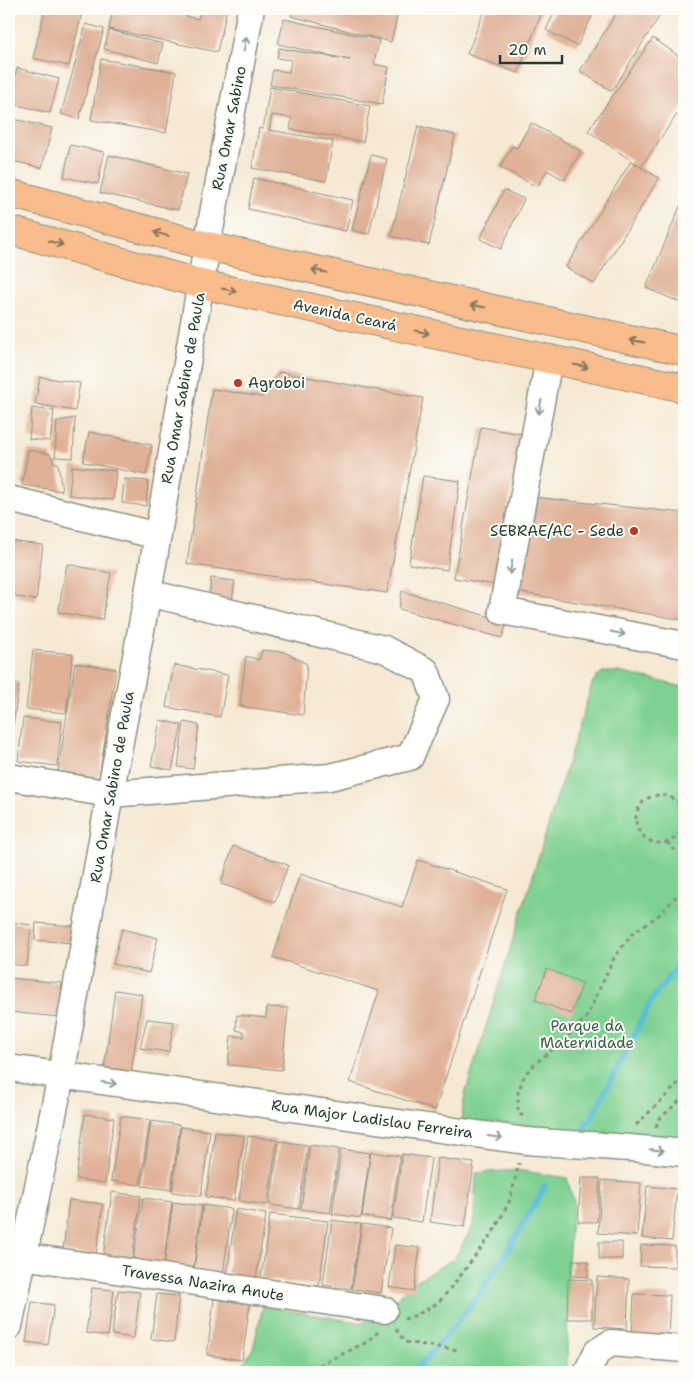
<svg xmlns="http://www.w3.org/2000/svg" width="693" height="1381" viewBox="0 0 693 1381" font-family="'Shantell Sans',sans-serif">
<rect width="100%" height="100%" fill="#fdfcf7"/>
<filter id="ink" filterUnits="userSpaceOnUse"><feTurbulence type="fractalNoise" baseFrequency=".02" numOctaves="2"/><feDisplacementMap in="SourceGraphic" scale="10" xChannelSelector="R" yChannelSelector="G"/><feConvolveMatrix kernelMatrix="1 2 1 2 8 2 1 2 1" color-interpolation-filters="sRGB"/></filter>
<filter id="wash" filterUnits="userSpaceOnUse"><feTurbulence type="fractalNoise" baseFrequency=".0096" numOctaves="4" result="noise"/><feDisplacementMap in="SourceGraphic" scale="20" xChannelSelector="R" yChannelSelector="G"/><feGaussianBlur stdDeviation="1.12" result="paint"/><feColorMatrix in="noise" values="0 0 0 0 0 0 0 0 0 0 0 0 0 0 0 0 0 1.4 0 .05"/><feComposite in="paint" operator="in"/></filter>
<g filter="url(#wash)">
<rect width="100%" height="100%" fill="#f6e9d4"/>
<path fill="#7fd192" stroke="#4f8763" d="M602,672H619L684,687V1141L620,1140L528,1125L461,1121L465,1094L593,681Z
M517,1170L567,1178L574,1202L570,1231L568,1266L567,1372H238L253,1348L263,1306L362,1323L384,1310L414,1282L455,1258L473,1225L476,1173Z"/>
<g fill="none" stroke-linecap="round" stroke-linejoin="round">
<path stroke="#58bed5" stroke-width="6" d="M583,1128L592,1117L652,999L684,957
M412,1372C424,1363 433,1351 443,1339C484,1293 515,1239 545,1186"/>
</g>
<g id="blocks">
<path fill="#e0b197" d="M45,9H83L69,66L33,58Z
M113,9H173L172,13L198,19L201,9H227L217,52L109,29Z
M293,9H399L391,42L291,16Z
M485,9H543L518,73L467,54Z
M556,9H596L577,46L546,30Z
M619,9H647L659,17L612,91L580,71Z
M284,19L379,40L374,64L389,67L382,104L270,85L273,70L289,72L291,60L277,58L279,48L350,60L278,44Z
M86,24L104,29L79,119L61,114Z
M109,30L163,44L158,63L104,49Z
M653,38L684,60V104L641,167L588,131Z
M101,59L176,72L166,133L91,120Z
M17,68L59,79L50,113L9,103V71L15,73L14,82Z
M270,87L370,106L363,142L290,129L292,118L272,115L269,130L333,141L326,181L252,168L259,128L263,129Z
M9,118L52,128L42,168L9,160Z
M531,123L581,151L564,180L547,170L537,187L500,167L512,146L517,148Z
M418,126L455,135L429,245L391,236Z
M70,145L104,152L98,184L64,177Z
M109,155L187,174L178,210L100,193Z
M371,155L387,159L369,234L352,230Z
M631,161L659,178L594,284L566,267Z
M254,178L353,200L346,231L248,209Z
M504,190L524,199L501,249L480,239Z
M681,204H684V304L646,288Z
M279,372L423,398L387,593L187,564L212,389L262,397Z
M40,377L80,383L75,411L35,404Z
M32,408L54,411L50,441L29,439Z
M75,418L73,458L55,457L57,421Z
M481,427L521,434L495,585L454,578Z
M89,432L152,445L146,475L83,462Z
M28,450L50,454L54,463H58L62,491L22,485Z
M72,466L116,471L113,500L69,495Z
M423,476L460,481L447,570L409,564Z
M124,479L148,481L146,506L122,503Z
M532,497L684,513V620L516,592Z
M9,541L43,545L36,600L17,597L13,592L9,590Z
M67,564L111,573L102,620L58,612Z
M211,578L235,581L232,602L209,599Z
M402,591L507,622L502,638L399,609Z
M33,650L73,654L66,713L26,709Z
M262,650L284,652L307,664L303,715L240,706L246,656L259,660Z
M75,663L116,669L99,778L58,771Z
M174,665L228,675L220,717L166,707Z
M9,683L19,684L13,726L9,725Z
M23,718L62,722L57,766L18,761Z
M160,720L182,725L172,770L151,766Z
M184,722L199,725L193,769L178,767Z
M233,846L288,865L275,902L221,884Z
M418,860L507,889L435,1110L350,1082L379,991L273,957L300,874L402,907Z
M9,922L31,925L27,966L9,964Z
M36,923L74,926L73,943L35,940Z
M122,929L158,938L149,973L113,964Z
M547,969L583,983L571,1014L535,1000Z
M9,978L62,983L59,1017L9,1012Z
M115,990L142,994L131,1074L104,1070Z
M267,1007L288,1008L282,1070L228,1065L231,1036L244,1037V1032L236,1030L237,1015L266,1018Z
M147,1019L174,1022L169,1052L140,1048Z
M85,1114L114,1118L105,1183L76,1179Z
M121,1116L150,1120L140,1185L111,1181Z
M151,1121L180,1125L171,1190L142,1186Z
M181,1127L210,1131L201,1196L172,1192Z
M215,1132L244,1136L234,1201L206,1197Z
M248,1136L277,1140L268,1205L239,1201Z
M279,1141L308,1145L299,1209L270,1205Z
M310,1145L339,1149L330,1213L301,1209Z
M341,1149L370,1153L361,1218L332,1214Z
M371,1152L400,1156L391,1221L362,1216Z
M402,1154L431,1158L422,1222L393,1218Z
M438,1158L474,1163L465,1227L430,1222Z
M581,1178H600L597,1222H578Z
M602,1180L641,1183L637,1236L598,1233Z
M647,1186L677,1189L672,1241L642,1238Z
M112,1192L141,1196L132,1260L103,1256Z
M143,1198L172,1202L163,1266L133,1262Z
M69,1200L103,1204L96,1256L63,1251Z
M173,1202L202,1206L193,1271L164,1267Z
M203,1205L232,1209L223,1274L194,1269Z
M236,1209L266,1214L256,1278L227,1274Z
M270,1214L328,1221L319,1286L261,1279Z
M332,1220L361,1224L351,1289L323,1285Z
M362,1224L391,1228L381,1293L352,1289Z
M599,1242H622V1259H599Z
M395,1245L420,1248L414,1291L389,1287Z
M641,1245L675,1246V1267L640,1266Z
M572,1260L588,1261V1277L571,1276Z
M597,1277L629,1279L627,1329L594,1327Z
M568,1279L592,1280V1319H567Z
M92,1288L114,1290L108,1336L86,1333Z
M118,1290L140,1292L134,1338L112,1335Z
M157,1294L179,1296L174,1342L151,1339Z
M634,1294L670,1295L668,1338L632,1337Z
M214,1299L250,1304L242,1360L207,1355Z
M32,1302L54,1305L48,1345L26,1342Z
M679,1329L684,1330V1348H679Z
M139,1368L161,1371V1372H139Z"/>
</g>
</g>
<g filter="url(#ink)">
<use href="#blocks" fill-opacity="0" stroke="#8a9384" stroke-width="1"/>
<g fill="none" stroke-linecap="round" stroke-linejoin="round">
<g stroke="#8a9384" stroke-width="29">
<path id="minor" d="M549,359L502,611L684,645
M9,499L158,536
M9,777L110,794L330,777L410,757L436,699L426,671L384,649L148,593
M9,1068L526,1141C579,1145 632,1147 684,1153
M22,1256L384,1310
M9,1326L61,1076L110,794L148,593L207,246L251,9
M587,1372L597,1352L611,1343L684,1349"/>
</g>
<g stroke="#8a9384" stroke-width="30">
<path id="major" d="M9,193L207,246L684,351
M9,230L201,284L684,388"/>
</g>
<path stroke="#8a9384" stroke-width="3" stroke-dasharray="4 4" stroke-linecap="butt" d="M636 819a24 24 0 1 1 48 0a24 24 0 1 1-48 0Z
M677,803L684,798
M667,842L673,849L684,855
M523,1116L518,1113V1092L525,1074L537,1062L564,1040L586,1018L615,956L633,933L659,915L684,888
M636,1125L675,1087L684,1075
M656,1127L658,1120L684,1097
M404,1319L417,1315L439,1302L458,1279L495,1229L510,1200L519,1163
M396,1329L405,1342L458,1350
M305,1372L367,1342L378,1332"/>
<use href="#minor" stroke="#fff" stroke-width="26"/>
<use href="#major" stroke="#f9bc8a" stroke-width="28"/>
</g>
<defs><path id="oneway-shaft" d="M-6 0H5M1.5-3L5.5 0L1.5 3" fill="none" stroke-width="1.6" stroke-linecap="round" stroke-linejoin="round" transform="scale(1.25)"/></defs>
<g stroke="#8f9e9a">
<use href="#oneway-shaft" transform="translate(245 44) rotate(-79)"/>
<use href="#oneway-shaft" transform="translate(540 407) rotate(101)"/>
<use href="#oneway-shaft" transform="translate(511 567) rotate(101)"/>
<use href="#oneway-shaft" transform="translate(618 633) rotate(11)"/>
<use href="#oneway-shaft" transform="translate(109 1083) rotate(8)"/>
<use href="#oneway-shaft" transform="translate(495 1137) rotate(8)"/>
<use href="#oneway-shaft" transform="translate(657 1150) rotate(6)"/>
</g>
<g stroke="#81765b">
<use href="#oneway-shaft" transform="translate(161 234) rotate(-165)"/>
<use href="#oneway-shaft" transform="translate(56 243) rotate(16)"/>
<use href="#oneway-shaft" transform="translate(319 271) rotate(-168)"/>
<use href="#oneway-shaft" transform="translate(229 290) rotate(12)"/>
<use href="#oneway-shaft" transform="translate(478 306) rotate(-168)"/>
<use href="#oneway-shaft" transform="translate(422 332) rotate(12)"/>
<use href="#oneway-shaft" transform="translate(637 341) rotate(-168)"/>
<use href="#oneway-shaft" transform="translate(581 366) rotate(12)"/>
</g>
</g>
<g fill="#c8321e" stroke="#fdfcf7" stroke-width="2">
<circle cx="238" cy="383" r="5"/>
<circle cx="634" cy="531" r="5"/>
</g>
<g text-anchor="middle" stroke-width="4" stroke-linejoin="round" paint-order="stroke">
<g font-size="15" fill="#1f3d34" stroke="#fdfcf7">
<text transform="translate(229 128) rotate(-79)" y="5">Rua Omar Sabino</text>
<text transform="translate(345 315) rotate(12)" y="5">Avenida Ceará</text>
<text transform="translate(183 388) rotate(-80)" y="5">Rua Omar Sabino de Paula</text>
<text transform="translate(112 787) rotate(-80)" y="5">Rua Omar Sabino de Paula</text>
<text transform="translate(372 1119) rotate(8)" y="5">Rua Major Ladislau Ferreira</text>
<text transform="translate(203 1283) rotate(9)" y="5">Travessa Nazira Anute</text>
</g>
<g font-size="15" fill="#1f3d34" stroke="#fdfcf7" text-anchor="start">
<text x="248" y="388">Agroboi</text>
<text x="624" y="536" text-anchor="end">SEBRAE/AC - Sede</text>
</g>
<g font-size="15" fill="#37624c" stroke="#fdfcf7">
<text x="587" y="1031">Parque da<tspan x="587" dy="17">Maternidade</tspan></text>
</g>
</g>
<rect width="693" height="1381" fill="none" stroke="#fdfcf7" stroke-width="30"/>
<path d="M500 55v8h62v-8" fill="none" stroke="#1f3d34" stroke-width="2.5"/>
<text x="508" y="55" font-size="15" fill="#1f3d34" stroke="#fdfcf7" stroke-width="4" paint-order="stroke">20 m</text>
</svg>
